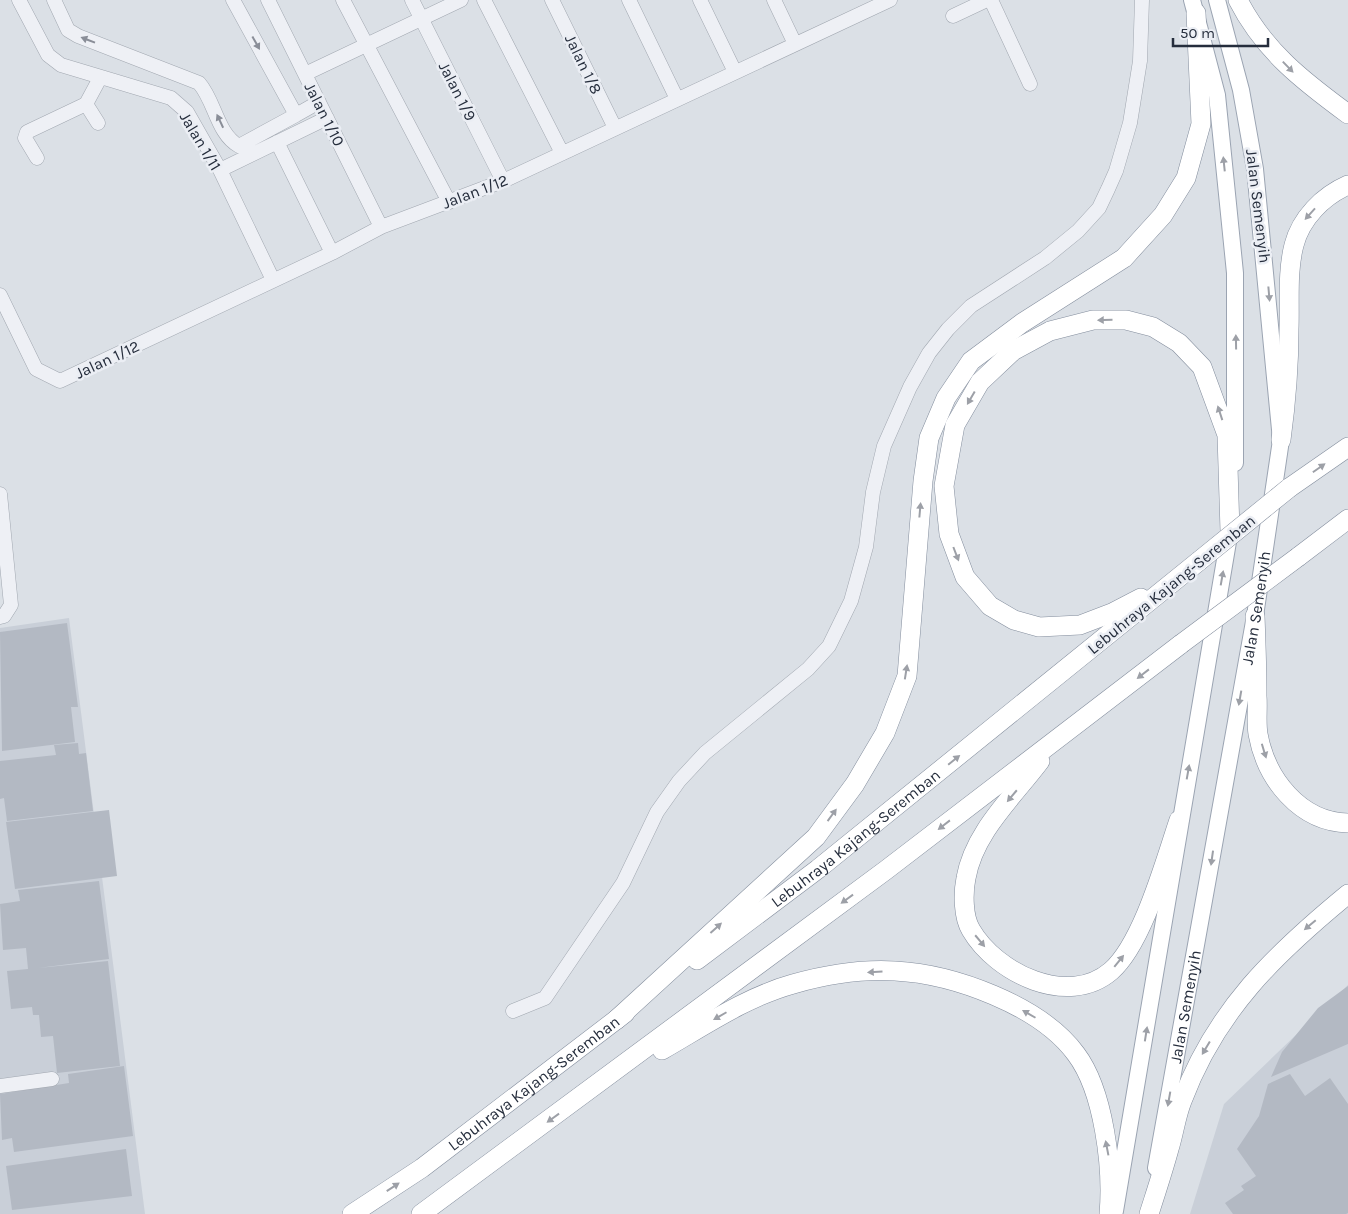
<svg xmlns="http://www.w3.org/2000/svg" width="1348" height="1214" viewBox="0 0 1348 1214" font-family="Karla,sans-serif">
<rect width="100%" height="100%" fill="#dbe0e6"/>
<path fill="#c9cfd8" d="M69,618L145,1214H0V628Z
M1348,985V1214H1190L1224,1104Z"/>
<path fill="#b3b9c3" d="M67,623L78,707H71L75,742L2,751L0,632Z
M78,743L79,754L86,753L93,811L7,821L4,798L0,799V761L56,755L54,745Z
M109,810L117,876L15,889L6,822Z
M99,881L109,959L38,968L108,961L120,1066L57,1073L53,1036L41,1037L39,1015H33L32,1007L11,1009L7,971L28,969L26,948L3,950L0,904L20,901L18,890Z
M1348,986V1044L1271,1077L1282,1052L1318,1008Z
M124,1066L133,1136L14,1152L12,1138L2,1140L0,1094L69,1083L68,1074Z
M1290,1074L1305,1096L1330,1078L1348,1104V1213L1346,1214H1233L1225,1203L1244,1190L1241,1186L1256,1176L1237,1149L1259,1116L1268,1084Z
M126,1149L132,1196L12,1210L6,1166Z"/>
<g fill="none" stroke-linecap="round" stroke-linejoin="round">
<g stroke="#a1a7b0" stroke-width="15">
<path id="minor" d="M19,0L48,55L61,65L171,98L187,112L220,170L273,280
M54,0L68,30L78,36L199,83C215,101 217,134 239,146L296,115L233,0
M268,0L381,227
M343,0L449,202
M412,0L503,181
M484,0L562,153
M552,0L615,128
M629,0L677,99
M700,0L735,72
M774,0L795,44
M991,0L1030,84
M953,16L987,0
M305,74L461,0
M86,104L98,123
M296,115L319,102
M277,142L332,253
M37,158L25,138L27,132L86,104L100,78
M220,170L327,118
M0,295L36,369L60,381L332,253L381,227L503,181L890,0
M0,494L11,605L4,616L0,617
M513,1011L545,998L623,883L657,812L679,781L705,753L808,669L829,646L851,601L866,547L873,492L884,446L910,387L929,353L948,329L971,306L1045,258L1078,231L1099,208L1108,189L1116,171L1130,123L1140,61L1142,0
M0,1086L52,1079"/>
</g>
<g stroke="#9ba4b2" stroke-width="18">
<g id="major">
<path d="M1192,0L1217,95L1235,273V463"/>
<path id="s1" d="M1156,1168L1255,616L1281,440L1255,169L1241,90L1217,0"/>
<path d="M1115,1211L1230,530"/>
</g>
</g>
<g stroke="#838d9d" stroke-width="20">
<g id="highway">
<path d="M1238,0C1264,51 1303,81 1348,114"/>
<path d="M1281,440C1286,403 1289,367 1289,329C1290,302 1287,272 1294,245C1301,218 1323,196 1348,185"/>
<path d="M1289,488L1348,447"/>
<path d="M1298,557L1348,519"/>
<path d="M1141,598L1114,612L1080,625L1039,627L1014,620L990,606L965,577L949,534L944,486L955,425L980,382L1013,351L1050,331L1093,320H1126L1153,327L1179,343L1202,367L1227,435L1230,531"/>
<path d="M1255,616C1256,642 1257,669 1257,696C1258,708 1256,722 1258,734C1266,779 1300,822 1348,823"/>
<path d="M1040,761C1013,797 974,832 966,878C963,893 963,917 971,930C996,973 1068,1008 1111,971C1143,943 1165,861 1179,820"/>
<path id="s2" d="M697,960L818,869L1199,561"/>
<path d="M616,1020L816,837L855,784L885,733L907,676L923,481L929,438L946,398L971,361L1022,323L1124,258L1163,215L1186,178L1201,124L1196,13"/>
<path d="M662,1050C704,1026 746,997 793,984C825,975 862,969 895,971C953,974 1040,1005 1076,1054C1104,1091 1113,1168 1109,1214"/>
<path id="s3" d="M352,1214L422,1168L625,1013"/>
<path d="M421,1214L886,870L1181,644"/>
<path d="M1149,1214C1156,1192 1163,1171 1169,1149C1174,1133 1176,1116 1182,1101C1216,1010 1275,954 1348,894"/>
</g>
</g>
<use href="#minor" stroke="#eef0f5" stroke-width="14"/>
<use href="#major" stroke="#fff" stroke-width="16"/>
<use href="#highway" stroke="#fff" stroke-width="19"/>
<g stroke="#838d9d" stroke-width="20" stroke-linecap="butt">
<path id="highway-bridge" d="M1199,561L1289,488
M1181,644L1298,557"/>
</g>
<use href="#highway-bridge" stroke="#fff" stroke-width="19"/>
</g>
<defs><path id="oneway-solid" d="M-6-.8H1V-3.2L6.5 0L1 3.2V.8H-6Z" transform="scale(1.25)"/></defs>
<g fill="#8a8e98">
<use href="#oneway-solid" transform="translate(88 40) rotate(-159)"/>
<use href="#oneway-solid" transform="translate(256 43) rotate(61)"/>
<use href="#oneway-solid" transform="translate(220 121) rotate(-115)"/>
</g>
<g fill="#9da0a7">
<use href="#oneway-solid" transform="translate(1288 67) rotate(46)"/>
<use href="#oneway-solid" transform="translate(1224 164) rotate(-96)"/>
<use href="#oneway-solid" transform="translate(1310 214) rotate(132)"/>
<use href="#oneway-solid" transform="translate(1269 294) rotate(85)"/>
<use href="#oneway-solid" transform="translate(1105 320) rotate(179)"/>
<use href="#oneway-solid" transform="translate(1236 342) rotate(-91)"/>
<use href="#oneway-solid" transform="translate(971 398) rotate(120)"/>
<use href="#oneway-solid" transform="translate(1220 413) rotate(-108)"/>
<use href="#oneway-solid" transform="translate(1319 468) rotate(-35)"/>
<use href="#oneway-solid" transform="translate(920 510) rotate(-85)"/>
<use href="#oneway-solid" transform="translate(956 554) rotate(69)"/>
<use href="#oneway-solid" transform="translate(1222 578) rotate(-80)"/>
<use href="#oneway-solid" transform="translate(906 672) rotate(-81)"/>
<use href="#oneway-solid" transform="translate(1143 674) rotate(142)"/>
<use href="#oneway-solid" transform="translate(1240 698) rotate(100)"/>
<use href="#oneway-solid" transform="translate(1264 751) rotate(73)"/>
<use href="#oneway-solid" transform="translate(954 760) rotate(-39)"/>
<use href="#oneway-solid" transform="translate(1188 772) rotate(-80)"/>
<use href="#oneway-solid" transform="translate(1012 796) rotate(130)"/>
<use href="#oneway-solid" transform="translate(832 815) rotate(-54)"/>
<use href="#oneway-solid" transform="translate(944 825) rotate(142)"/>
<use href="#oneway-solid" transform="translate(1212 858) rotate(98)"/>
<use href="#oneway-solid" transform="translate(847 899) rotate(144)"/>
<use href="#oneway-solid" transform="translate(1310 925) rotate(140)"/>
<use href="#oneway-solid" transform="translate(716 928) rotate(-42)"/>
<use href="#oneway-solid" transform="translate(980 941) rotate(50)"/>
<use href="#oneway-solid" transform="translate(1119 961) rotate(-51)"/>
<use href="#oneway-solid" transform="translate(875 972) rotate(177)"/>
<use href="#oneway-solid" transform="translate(1029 1014) rotate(-150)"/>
<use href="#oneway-solid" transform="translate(720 1016) rotate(150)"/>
<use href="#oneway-solid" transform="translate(1146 1034) rotate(-81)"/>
<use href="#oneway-solid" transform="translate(1206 1048) rotate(121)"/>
<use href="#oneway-solid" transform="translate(1169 1099) rotate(100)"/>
<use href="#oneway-solid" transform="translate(553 1118) rotate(144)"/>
<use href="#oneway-solid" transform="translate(1107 1148) rotate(-101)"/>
<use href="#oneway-solid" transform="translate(393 1187) rotate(-33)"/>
</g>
<g text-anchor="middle" stroke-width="5" stroke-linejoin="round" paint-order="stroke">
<g font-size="16" fill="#252d3c" stroke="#ebeef4">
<text transform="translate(584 64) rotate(64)" y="6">Jalan 1/8</text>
<text transform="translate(458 91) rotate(63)" y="6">Jalan 1/9</text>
<text transform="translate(325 114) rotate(63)" y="6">Jalan 1/10</text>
<text transform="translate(201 141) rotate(59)" y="6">Jalan 1/11</text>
<text transform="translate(475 191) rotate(-21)" y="6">Jalan 1/12</text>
<text transform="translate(1259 206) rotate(83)" y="6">Jalan Semenyih</text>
<text transform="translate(107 359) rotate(-25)" y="6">Jalan 1/12</text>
<text transform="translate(1171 584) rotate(-39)" y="6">Lebuhraya Kajang-Seremban</text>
<text dy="6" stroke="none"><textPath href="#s1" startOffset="569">Jalan Semenyih</textPath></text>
<text dy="6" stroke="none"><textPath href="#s2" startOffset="200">Lebuhraya Kajang-Seremban</textPath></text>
<text dy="6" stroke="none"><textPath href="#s1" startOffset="164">Jalan Semenyih</textPath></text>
<text dy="6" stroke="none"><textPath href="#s3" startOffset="224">Lebuhraya Kajang-Seremban</textPath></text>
</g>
</g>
<path d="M1173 38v8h95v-8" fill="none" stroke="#252d3c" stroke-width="2.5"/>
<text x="1180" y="38" font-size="15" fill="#252d3c" stroke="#ebeef4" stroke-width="4" paint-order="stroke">50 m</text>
</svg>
